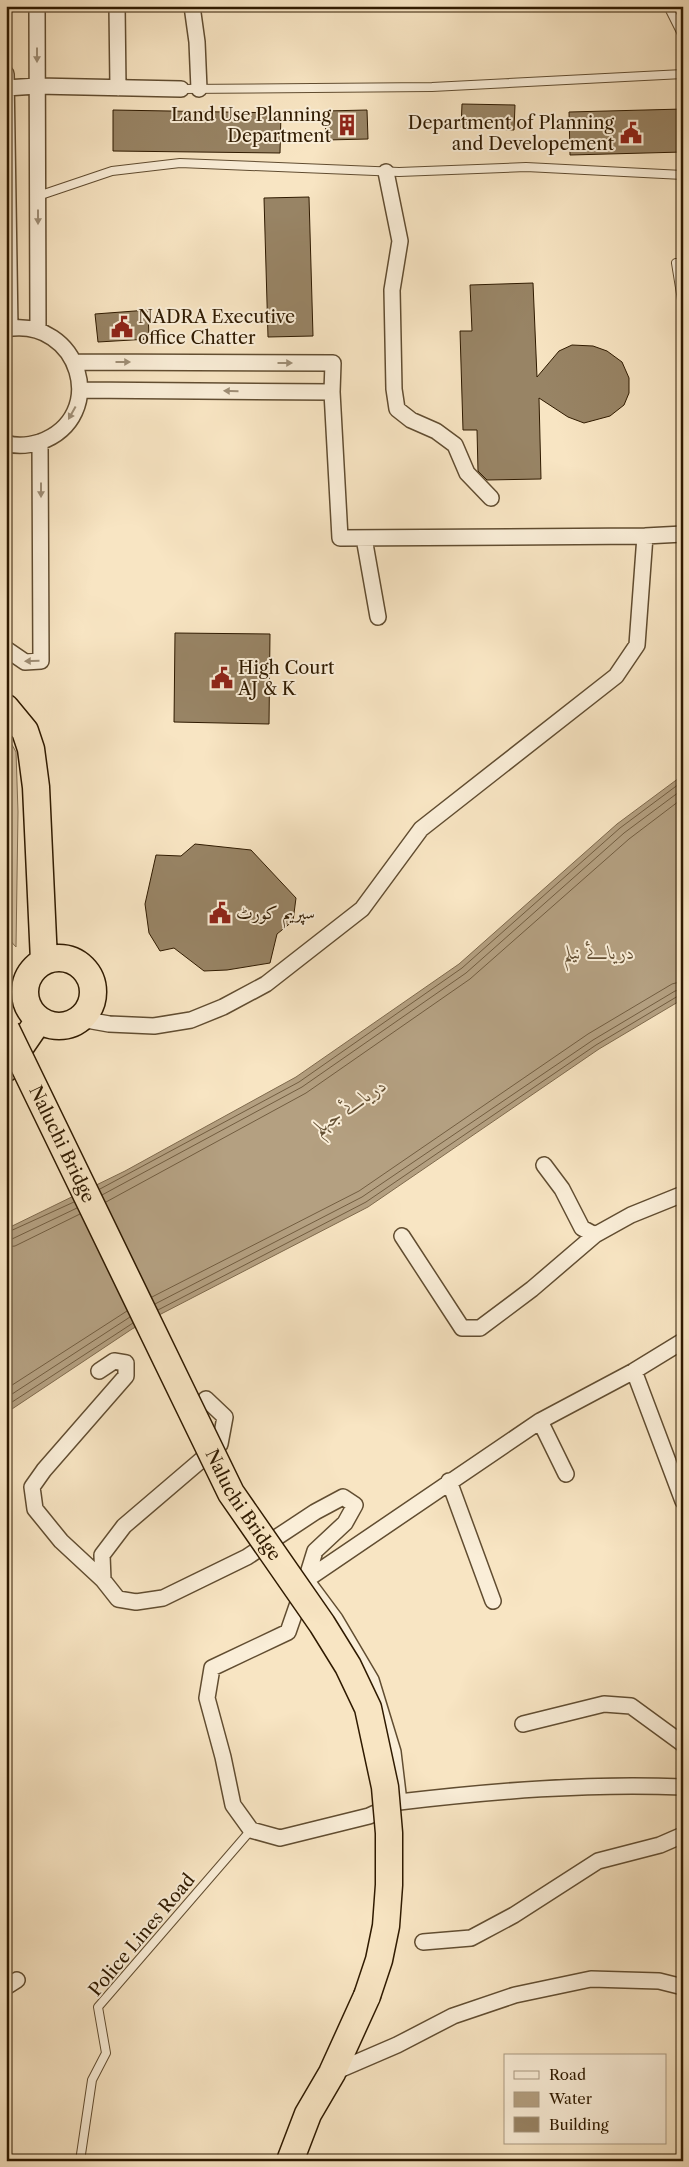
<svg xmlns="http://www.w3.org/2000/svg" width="689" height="2167" viewBox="0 0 689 2167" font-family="'Libre Caslon Text',Amiri,serif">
<rect width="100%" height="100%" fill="#f8e5c3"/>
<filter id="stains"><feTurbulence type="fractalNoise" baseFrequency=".004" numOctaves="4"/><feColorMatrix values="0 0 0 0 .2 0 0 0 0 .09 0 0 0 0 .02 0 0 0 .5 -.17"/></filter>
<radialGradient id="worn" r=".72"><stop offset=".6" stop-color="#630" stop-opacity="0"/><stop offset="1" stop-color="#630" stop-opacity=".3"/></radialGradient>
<path fill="#d6c2a2" stroke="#826e51" d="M6,734L16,752L18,812L16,947L6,936Z"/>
<path fill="#b4a081" stroke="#7f6a4d" d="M683,775V999L599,1049L368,1207L132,1329L6,1413V1229L125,1171L296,1077L459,964L617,824Z"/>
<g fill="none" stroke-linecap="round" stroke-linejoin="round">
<path stroke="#725d40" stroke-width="1" d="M100,1189L299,1082L462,968L620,828L683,781
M102,1195L302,1087L466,973L624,833L683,789
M106,1202L306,1093L470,979L629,839L683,798
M6,1233L74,1202
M6,1240L12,1239L77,1208
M6,1247L15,1246L80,1214
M152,1297L359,1191L588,1034L672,984L683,981
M155,1304L362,1197L593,1040L675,991L683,989
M158,1310L366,1202L596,1045L678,996L683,995
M6,1389L127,1311
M6,1398L130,1317
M6,1406L133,1323"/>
</g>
<path fill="#988465" stroke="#2f1a00" d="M462,104L515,105L514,130L461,128Z
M683,109V152L570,155L569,112Z
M113,110L281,113L280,153L113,151Z
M367,110L368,139L326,140L325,111Z
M309,197L313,336L268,337L264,198Z
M533,283L537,377L559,351L572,345L593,346L607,351L622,362L629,378V393L624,405L610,416L584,423L568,417L539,398L541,479L487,480L478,471L477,430H463L460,331H472L470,285Z
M148,310L149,339L98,342L95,314Z
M175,633L270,634L269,724L174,722Z
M195,844L251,850L296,898L293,921L277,934L270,963L227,970L204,971L174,948L160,951L149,933L145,904L156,855L181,856Z"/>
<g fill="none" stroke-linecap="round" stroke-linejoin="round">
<g stroke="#614d31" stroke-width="10">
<path id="lane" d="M668,6L683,36
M181,89L432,87L683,74
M38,196L112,171L180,163L399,172L526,167L683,175
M676,263L683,306
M80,2161L92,2080L106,2053L98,2007L251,1830"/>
</g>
<g stroke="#614d31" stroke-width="18">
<path id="street" d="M37,6L38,329
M117,6L118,88
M192,6L197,42L199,89
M6,74L10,328
M6,88L37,86L181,89
M386,172L400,241L392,290L394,389L397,409L411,420L436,431L455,445L467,473L491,498
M6,329C80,316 110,417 40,442C30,445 17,447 6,443
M74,362L333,363L332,392L340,538L645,536L683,534
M80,390L332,392
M364,538L378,617
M6,649L25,662L41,661L40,442
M81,1019L109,1024L154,1026L191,1020L223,1007L266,984L362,909L421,829L616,676L637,645L645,536
M544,1165L562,1189L582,1228L595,1235L631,1215L683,1194
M402,1236L462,1328H480L532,1289L595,1235
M683,1341L634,1371L683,1501
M99,1371L114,1361L126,1363V1376L44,1470L32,1487L35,1509L61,1541L103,1580
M206,1399L225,1417L220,1444L124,1526L102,1555L103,1580L118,1599L136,1602L163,1598L247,1557L315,1512L343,1497L355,1505L345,1523L315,1551L306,1580L335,1619L371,1680L393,1752L399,1802L369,1816L280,1838L251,1830L233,1805L223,1757L207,1698L212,1668L288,1632L306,1580L540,1421
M566,1474L540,1421L634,1371
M449,1481L493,1601
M523,1724L604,1704L631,1706L683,1744
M399,1802C493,1791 588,1783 683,1787
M423,1942L471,1938L514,1915L598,1861L660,1845L683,1835
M6,1987L17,1980
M332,2073L397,2045L453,2016L515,1995L591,1979L659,1981L683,1987"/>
</g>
<g stroke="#2f1a00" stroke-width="29">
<path id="highway" d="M6,708L25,731L31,749L36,787L44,961
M25 992a34 34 0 1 1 68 0a34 34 0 1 1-68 0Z
M6,1068L39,1020
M290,2161L308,2114L332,2073L367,1996"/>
</g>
<use href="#lane" stroke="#faeed8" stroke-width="8"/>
<use href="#street" stroke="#faeed8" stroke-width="15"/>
<use href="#highway" stroke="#f8e5c3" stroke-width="26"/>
<g stroke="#2f1a00" stroke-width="29" stroke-linecap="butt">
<g id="highway-bridge">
<path id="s1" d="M6,1029L231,1493L322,1624L348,1666L368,1708L385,1787L389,1833V1885L386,1926L379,1960L367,1996"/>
</g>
</g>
<use href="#highway-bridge" stroke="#f8e5c3" stroke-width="26"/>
</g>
<defs><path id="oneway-solid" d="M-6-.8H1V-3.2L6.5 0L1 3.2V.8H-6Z" transform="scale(1.25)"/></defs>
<g fill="#9f8f77">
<use href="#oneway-solid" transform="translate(37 55) rotate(90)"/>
<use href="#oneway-solid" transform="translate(38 217) rotate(90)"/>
<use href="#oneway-solid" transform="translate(123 362)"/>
<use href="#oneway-solid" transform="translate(285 363)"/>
<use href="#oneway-solid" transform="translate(231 391) rotate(-179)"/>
<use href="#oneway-solid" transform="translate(72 413) rotate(119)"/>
<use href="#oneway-solid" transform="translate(41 490) rotate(90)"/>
<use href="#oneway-solid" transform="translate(32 661) rotate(179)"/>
</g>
<defs>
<g id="building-bare" transform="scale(1.725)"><path d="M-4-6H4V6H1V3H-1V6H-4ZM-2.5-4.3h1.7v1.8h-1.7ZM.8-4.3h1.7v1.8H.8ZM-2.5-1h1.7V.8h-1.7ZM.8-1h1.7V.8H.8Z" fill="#8f2418" stroke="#faeed8" stroke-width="2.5" paint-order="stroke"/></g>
<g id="civic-bare" transform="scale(1.725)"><path d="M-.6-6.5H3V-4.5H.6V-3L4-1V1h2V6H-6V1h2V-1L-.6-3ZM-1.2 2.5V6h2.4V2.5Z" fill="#8f2418" stroke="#faeed8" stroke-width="2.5" paint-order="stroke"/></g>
</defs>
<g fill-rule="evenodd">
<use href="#building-bare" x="347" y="125"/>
<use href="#civic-bare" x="631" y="133"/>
<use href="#civic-bare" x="122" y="327"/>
<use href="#civic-bare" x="222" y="678"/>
<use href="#civic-bare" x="220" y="913"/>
</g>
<g text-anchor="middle" stroke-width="4" stroke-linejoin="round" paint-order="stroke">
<g font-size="18" fill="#2f1a00" stroke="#faeed8" text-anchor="start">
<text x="331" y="121" text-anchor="end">Land Use Planning<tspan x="331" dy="21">Department</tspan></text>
<text x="614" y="129" text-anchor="end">Department of Planning<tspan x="614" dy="21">and Developement</tspan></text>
<text x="138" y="323">NADRA Executive<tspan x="138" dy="21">office Chatter</tspan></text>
<text x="238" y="674">High Court<tspan x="238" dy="21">AJ &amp; K</tspan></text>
<text x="236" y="919">سپریم کورٹ</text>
</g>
<g font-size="18" fill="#2f1a00" stroke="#faeed8">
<text dy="6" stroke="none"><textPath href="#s1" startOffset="128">Naluchi Bridge</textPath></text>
<text dy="6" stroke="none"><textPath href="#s1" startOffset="532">Naluchi Bridge</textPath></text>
<text transform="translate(142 1935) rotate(-50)" y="6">Police Lines Road</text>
</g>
<g font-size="19" font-style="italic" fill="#645034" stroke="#faeed8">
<text x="599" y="959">دریائے نیلم</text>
<text transform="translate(349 1106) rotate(-34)" y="7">دریائے جہلم</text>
</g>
</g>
<rect width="689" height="2167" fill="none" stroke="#f8e5c3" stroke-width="25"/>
<rect x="8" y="8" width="674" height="2152" fill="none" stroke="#2f1a00" stroke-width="2.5"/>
<rect x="12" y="12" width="664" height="2142" fill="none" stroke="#2f1a00"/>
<rect x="504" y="2054" width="162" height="90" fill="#faeed8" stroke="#a99982"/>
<rect x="514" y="2071" width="25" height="8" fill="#faeed8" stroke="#a99982"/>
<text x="549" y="2080" font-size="15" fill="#2f1a00">Road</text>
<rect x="514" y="2092" width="25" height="15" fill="#b4a081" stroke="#a99982"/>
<text x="549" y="2104" font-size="15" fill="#2f1a00">Water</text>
<rect x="514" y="2117" width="25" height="15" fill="#988465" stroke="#a99982"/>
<text x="549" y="2130" font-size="15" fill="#2f1a00">Building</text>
<rect width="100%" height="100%" filter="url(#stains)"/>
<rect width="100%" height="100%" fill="url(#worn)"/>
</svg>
